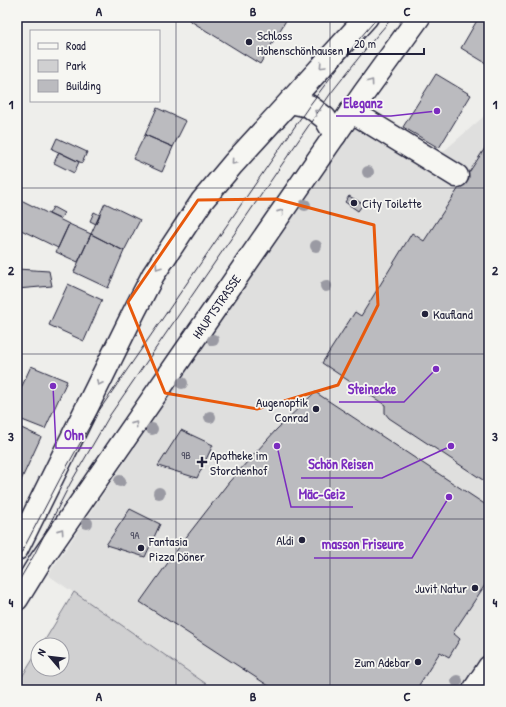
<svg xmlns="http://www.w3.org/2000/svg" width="506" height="707" viewBox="0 0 506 707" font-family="'Patrick Hand',sans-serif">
<rect width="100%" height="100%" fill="#eeeeeb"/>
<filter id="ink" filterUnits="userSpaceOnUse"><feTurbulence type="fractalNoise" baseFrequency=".025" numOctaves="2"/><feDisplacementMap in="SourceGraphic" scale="8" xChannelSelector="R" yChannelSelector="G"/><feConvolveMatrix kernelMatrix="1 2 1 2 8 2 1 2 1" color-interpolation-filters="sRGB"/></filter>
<g filter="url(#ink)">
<path fill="#dfdfde" d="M364,110L438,156L489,112V654L465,690H215L48,575Z"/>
<path fill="#d0d0d1" stroke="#797986" d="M74,592L215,690H17V685L38,651V669H62V645H42Z"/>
<path fill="#bbbbbf" stroke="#22223b" d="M192,17H288L260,64L189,20Z
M479,17H489V65L461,48Z
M436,74L471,95L439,148L403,127Z
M157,108L186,121L173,147L145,135Z
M145,135L173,147L162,172L133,159Z
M57,138L87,152L82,163L52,149Z
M489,142V484L389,418L385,413V405L322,363L355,312L361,316L412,233L424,241Z
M59,152L79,162L74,173L54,163Z
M349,196L363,204L358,211L345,202Z
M17,198L69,224L58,248L17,228Z
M105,203L140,220L124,251L91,234Z
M53,207L64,213L60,219L49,214Z
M94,212L100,215L96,224L90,221Z
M69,224L91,234L78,262L56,252Z
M91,234L124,251L108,288L74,272Z
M17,269L49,271L52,286L17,289Z
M68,284L102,300L84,341L49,325Z
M31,366L67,381L45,429L17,418V397Z
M17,384L22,386L17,396Z
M315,392L489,507V579L453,633L460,639L449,657L440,652L416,690H275L140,602L187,536L229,482L276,430Z
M17,426L41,437L17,489Z
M181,430L213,445L197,478L158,466Z
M130,509L160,524L145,557L106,545Z"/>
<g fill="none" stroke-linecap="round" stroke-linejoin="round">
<g stroke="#22223b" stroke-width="25">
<path id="minor" d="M351,111L457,176
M474,690L489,667"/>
</g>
<g stroke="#22223b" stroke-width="25">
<g id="major">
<path d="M290,102L309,106L325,118L335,135"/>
<path d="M17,549L134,312L153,275L202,201L233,164L367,17"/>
<path id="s1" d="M17,599L41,560L364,93L419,17"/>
</g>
</g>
<use href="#minor" stroke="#f6f6f2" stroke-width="22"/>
<use href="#major" stroke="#f6f6f2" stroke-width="22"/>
<path stroke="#22223b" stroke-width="1" d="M17,561L61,477L96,415L309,106L360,38L378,17
M17,584L34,555L70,484L110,415L331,93L368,46L393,17"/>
</g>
<g fill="#9a9aa3">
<circle cx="368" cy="172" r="6"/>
<circle cx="305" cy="205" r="6"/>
<circle cx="316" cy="246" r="6"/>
<circle cx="326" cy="286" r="6"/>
<circle cx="213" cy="340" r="6"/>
<circle cx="182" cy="383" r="6"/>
<circle cx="210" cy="417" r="6"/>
<circle cx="152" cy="429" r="6"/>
<circle cx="120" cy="481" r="6"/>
<circle cx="159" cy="493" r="6"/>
<circle cx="87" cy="523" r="6"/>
<circle cx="457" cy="681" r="6"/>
</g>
<defs><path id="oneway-chevron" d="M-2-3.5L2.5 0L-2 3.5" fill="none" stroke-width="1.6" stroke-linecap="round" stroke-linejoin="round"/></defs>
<g stroke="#9797a0">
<use href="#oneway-chevron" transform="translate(322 66) rotate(133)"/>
<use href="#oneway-chevron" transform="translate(371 82) rotate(-54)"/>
<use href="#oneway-chevron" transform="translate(317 112) rotate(-144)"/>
<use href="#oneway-chevron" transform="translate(234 162) rotate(131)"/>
<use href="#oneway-chevron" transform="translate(281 212) rotate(-55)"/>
<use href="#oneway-chevron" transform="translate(158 267) rotate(124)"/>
<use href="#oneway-chevron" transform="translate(99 383) rotate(116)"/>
<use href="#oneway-chevron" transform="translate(135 424) rotate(-55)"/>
<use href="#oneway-chevron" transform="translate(61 531) rotate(-55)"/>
</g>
</g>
<path fill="none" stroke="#e8590c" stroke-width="3" stroke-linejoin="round" d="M276,199L374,225L378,305L338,385L257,409L165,393L128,302L198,200Z"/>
<path fill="none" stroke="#22223b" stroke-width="1" stroke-opacity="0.55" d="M176,17V690M330,17V690M17,188H489M17,354H489M17,519H489"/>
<g fill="#22223b" stroke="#f6f6f2" stroke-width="1.5">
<circle cx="249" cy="42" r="4"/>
<circle cx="354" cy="203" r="4"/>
<circle cx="425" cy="314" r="4"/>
<circle cx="316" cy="409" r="4"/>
<path d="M200 456h4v4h4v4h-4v4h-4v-4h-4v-4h4z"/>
<circle cx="302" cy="540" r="4"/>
<circle cx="141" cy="548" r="4"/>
<circle cx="475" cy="588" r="4"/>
<circle cx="418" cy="662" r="4"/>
</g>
<g text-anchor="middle" stroke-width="3.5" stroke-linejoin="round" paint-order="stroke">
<g font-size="11" fill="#48485c">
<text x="186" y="459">9B</text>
<text x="135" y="539">9A</text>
</g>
<g font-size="13" fill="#22223b" stroke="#f6f6f2" text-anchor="start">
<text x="257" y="40">Schloss<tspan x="257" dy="15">Hohenschönhausen</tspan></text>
<text x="362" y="208">City Toilette</text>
<text x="433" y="319">Kaufland</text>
<text x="308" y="407" text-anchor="end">Augenoptik<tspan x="308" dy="15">Conrad</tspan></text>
<text x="210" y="460">Apotheke im<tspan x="210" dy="15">Storchenhof</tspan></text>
<text x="294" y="545" text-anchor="end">Aldi</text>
<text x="149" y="546">Fantasia<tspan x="149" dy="15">Pizza Döner</tspan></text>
<text x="467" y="593" text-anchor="end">Juvit Natur</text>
<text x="410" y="667" text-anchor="end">Zum Adebar</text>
</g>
<g font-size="13" fill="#22223b" stroke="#f6f6f2">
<text dy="5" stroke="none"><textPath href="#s1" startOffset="354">HAUPTSTRASSE</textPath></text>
</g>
</g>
<path fill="none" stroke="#7b2cbf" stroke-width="1.5" d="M437 111L391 116H336M436 369L404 402H339M53 386L56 448H92M451 446L382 478H301M277 446L291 507H353M449 497L412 558H314"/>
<g fill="#7b2cbf" stroke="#f6f6f2" stroke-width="1.5">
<circle cx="437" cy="111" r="4"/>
<circle cx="436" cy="369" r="4"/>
<circle cx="53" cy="386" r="4"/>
<circle cx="451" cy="446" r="4"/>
<circle cx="277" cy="446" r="4"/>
<circle cx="449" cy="497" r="4"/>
</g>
<g font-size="14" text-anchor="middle" font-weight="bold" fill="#7b2cbf" stroke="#f6f6f2" stroke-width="3.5" stroke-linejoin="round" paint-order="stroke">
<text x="363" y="108">Eleganz</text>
<text x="372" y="394">Steinecke</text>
<text x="74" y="440">Ohn</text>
<text x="341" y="469">Schön Reisen</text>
<text x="322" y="499">Mäc-Geiz</text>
<text x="363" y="549">masson Friseure</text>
</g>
<rect width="506" height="707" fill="none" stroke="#f6f6f2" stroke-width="44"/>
<rect x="30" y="30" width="130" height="72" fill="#f6f6f2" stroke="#a1a1a9"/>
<rect x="38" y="43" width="20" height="6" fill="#f6f6f2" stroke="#a1a1a9"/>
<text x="66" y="50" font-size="12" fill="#22223b">Road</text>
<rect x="38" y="60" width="20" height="12" fill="#d0d0d1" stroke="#a1a1a9"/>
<text x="66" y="70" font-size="12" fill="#22223b">Park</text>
<rect x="38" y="80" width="20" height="12" fill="#bbbbbf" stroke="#a1a1a9"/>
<text x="66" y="90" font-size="12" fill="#22223b">Building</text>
<g transform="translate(50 657) rotate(298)"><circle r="19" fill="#f6f6f2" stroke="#a1a1a9"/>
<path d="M0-3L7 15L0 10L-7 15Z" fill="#22223b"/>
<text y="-6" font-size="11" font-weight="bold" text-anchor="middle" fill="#22223b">N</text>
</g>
<path d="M348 48v6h76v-6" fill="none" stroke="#22223b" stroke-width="2"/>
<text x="354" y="48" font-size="12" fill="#22223b" stroke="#f6f6f2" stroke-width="3" paint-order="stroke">20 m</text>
<rect x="22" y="22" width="462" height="663" fill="none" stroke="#22223b" stroke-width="1.5"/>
<g font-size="13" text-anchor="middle" font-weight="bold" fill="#22223b">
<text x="99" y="16">A</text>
<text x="253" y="16">B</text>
<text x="407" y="16">C</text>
<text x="11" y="109">1</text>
<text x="495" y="109">1</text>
<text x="11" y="275">2</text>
<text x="495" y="275">2</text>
<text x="11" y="441">3</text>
<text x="495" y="441">3</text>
<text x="11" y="607">4</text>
<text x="495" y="607">4</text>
<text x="99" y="701">A</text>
<text x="253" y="701">B</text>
<text x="407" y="701">C</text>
</g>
</svg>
